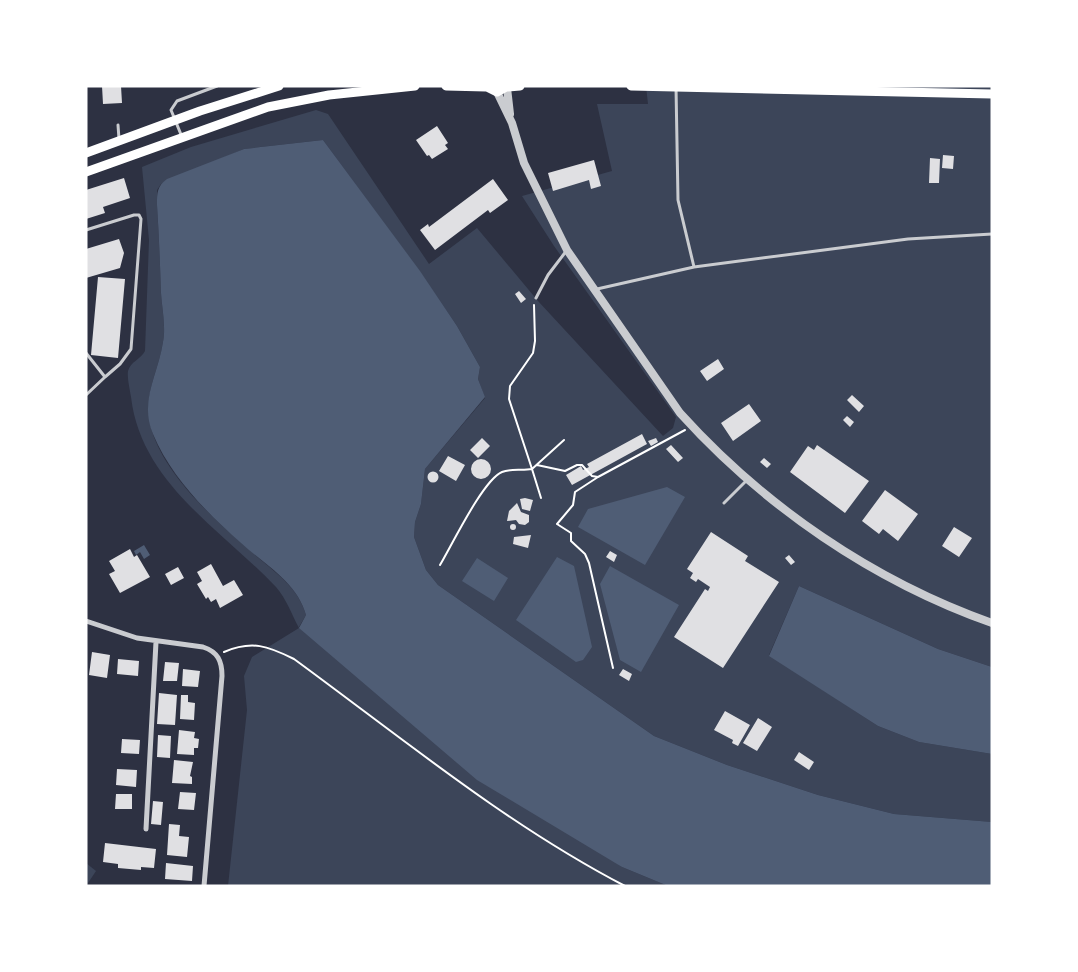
<svg xmlns="http://www.w3.org/2000/svg" width="1078" height="972" viewBox="0 0 1078 972" font-family="Barlow,sans-serif">
<rect width="100%" height="100%" fill="#2d3142"/>
<path fill="#3c4559" d="M646,86H992V667L938,649L799,586L769,655L878,726L919,742L992,754V822L894,814L818,795L727,765L654,736L438,585L426,570L414,537L415,522L421,504L425,469L485,398L478,379L480,367L457,326L420,272L323,140L244,149L161,184L157,190V206C159,235 160,264 161,293C162,308 166,327 163,342C158,375 141,396 152,431C166,477 217,522 253,553C274,572 298,586 306,615L299,627L622,867L668,886H228L247,710L244,676L252,657L299,628C292,615 286,598 276,587C222,530 141,483 131,397C130,390 127,378 128,371C130,362 141,359 145,351L149,240L142,167L191,147L316,110L328,114L429,264L477,228L538,301L663,436L673,428L676,417L554,246L522,196L612,171L597,104H648Z
M86,863L96,871L86,886Z"/>
<path fill="#4f5d75" d="M323,140L420,271L457,326L480,367L478,379L485,397L425,469L421,504L415,522L414,537L426,570L438,585L654,736L727,765L818,795L894,814L992,822V886H668L622,867L477,780L299,628L306,615C297,582 265,565 241,543C207,513 171,477 153,434C139,401 158,375 163,342C166,327 162,308 161,293C160,264 159,235 157,205C157,193 157,186 167,179L244,149Z
M667,487L685,497L645,565L578,527L588,509Z
M144,545L150,555L144,559L140,552L136,555L134,551Z
M557,557L574,566L592,647L583,660L576,662L516,620Z
M477,558L508,578L494,601L462,581Z
M610,566L679,605L641,672L620,660L600,584Z
M799,586L938,649L992,667V754L919,742L878,726L769,656Z"/>
<path fill="#e0e0e3" d="M102,86H121L122,103L103,104Z
M437,126L448,143L445,145L448,149L432,159L429,155L427,156L416,140Z
M943,155L954,156L953,169L942,168Z
M930,158L940,159L939,183H929Z
M594,160L601,186L591,189L589,180L553,191L548,173Z
M124,178L130,198L103,207L105,213L86,219V190Z
M493,179L508,200L490,213L488,210L435,250L420,230L428,224L429,227Z
M119,239L124,253L120,268L86,278V249Z
M98,277L125,279L118,358L91,355Z
M519,291L526,299L521,303L515,294Z
M718,359L724,369L707,381L700,371Z
M852,395L864,406L859,412L847,400Z
M749,404L761,421L733,441L721,423Z
M847,416L854,422L850,427L843,420Z
M642,434L647,444L572,485L566,475L581,466L583,470L589,467L587,464Z
M482,438L490,446L478,458L470,450Z
M656,438L658,442L651,446L648,441Z
M671,445L683,458L678,462L666,449Z
M817,445L869,481L845,513L790,472L808,446L814,450Z
M448,456L465,465L456,481L439,471Z
M764,458L771,464L767,468L760,462Z
M471 469a10 10 0 1 1 20 0a10 10 0 1 1-20 0Z
M427.5 477a5.5 5.5 0 1 1 11 0a5.5 5.5 0 1 1-11 0Z
M885,490L918,514L898,541L883,529L879,534L862,521Z
M525,498L533,500L530,511L522,509L520,499Z
M517,503L521,512L529,515V522L525,525L519,524L516,520L507,521L509,511Z
M510 527a3 3 0 1 1 6 0a3 3 0 1 1-6 0Z
M954,527L972,538L959,557L942,546Z
M711,532L748,556L745,561L779,582L723,668L674,637L705,589L708,591L710,587L698,579L696,582L690,578L693,573L687,569Z
M531,535L528,548L513,544L514,537Z
M130,549L134,557L137,555L150,577L120,593L109,574L115,571L109,561Z
M610,551L617,555L614,562L606,557Z
M789,555L795,562L791,565L785,558Z
M211,564L223,586L234,580L243,595L220,608L216,599L211,602L208,597L206,599L197,584L202,581L197,572Z
M178,567L184,578L171,585L165,574Z
M92,652L110,655L107,678L89,675Z
M118,659L139,661L138,676L117,674Z
M165,662L179,663L177,681H163Z
M183,669L200,671L198,687L182,686Z
M623,669L632,674L629,681L619,675Z
M159,693L177,695L175,725L157,724Z
M181,695H188V702L195,703L194,720L180,719Z
M725,711L750,725L738,746L732,743L733,740L714,730Z
M758,718L772,727L757,751L743,743Z
M179,730L195,732L194,738L199,739L198,748H194V755L177,754Z
M158,735L171,736L170,758L157,757Z
M122,739L140,740L139,754L121,753Z
M799,752L814,762L809,770L794,760Z
M174,760L193,762L190,776L192,777V784L172,783Z
M117,769L137,770L136,787L116,785Z
M180,792L196,793L194,810L178,809Z
M116,794H132V809H115Z
M153,801L163,802L161,825L151,824Z
M169,824L180,825L179,836L189,837L187,857L167,855Z
M105,843L156,849L154,868L141,867V870L118,868V864L103,862Z
M166,863L193,866L192,881L165,879Z"/>
<g fill="none" stroke-linecap="round" stroke-linejoin="round">
<path stroke="#fff" stroke-width="2" d="M534,305L535,341L533,353L510,386L509,399L532,469L564,440
M537,465L565,471L577,465H582L592,476L598,477L685,430
M598,477L575,492L573,505L557,524L571,533V541L585,554L589,563L613,668
M440,565C452,545 483,480 502,472C511,468 522,471 532,469L541,498
M224,652C252,640 268,646 294,659C402,738 506,824 625,886"/>
<path stroke="#caccd0" stroke-width="3" d="M676,87L678,200L694,267
M118,125L119,139
M182,137L171,110L177,101L217,86
M86,230L134,215H139L141,219L131,349L120,364L105,377
M597,289L694,267L908,239L992,234
M536,298L548,275L567,250
M86,353L105,377L86,395
M724,503L747,480"/>
<path stroke="#caccd0" stroke-width="5" d="M86,621L137,638L203,647C218,652 222,661 222,676L204,886
M146,829L156,642"/>
<path stroke="#caccd0" stroke-width="8" d="M507,88L510,114
M497,92L512,123L524,163L567,250L680,413C764,506 873,581 992,623"/>
<path stroke="#fff" stroke-width="9" d="M446,86L486,87
M485,86L497,92L508,86
M631,86L992,94
M508,87L520,86
M86,153L200,111L279,86
M86,172L268,107L329,95L415,86"/>
</g>
<rect width="1078" height="972" fill="none" stroke="#ffffff" stroke-width="175"/>
</svg>
